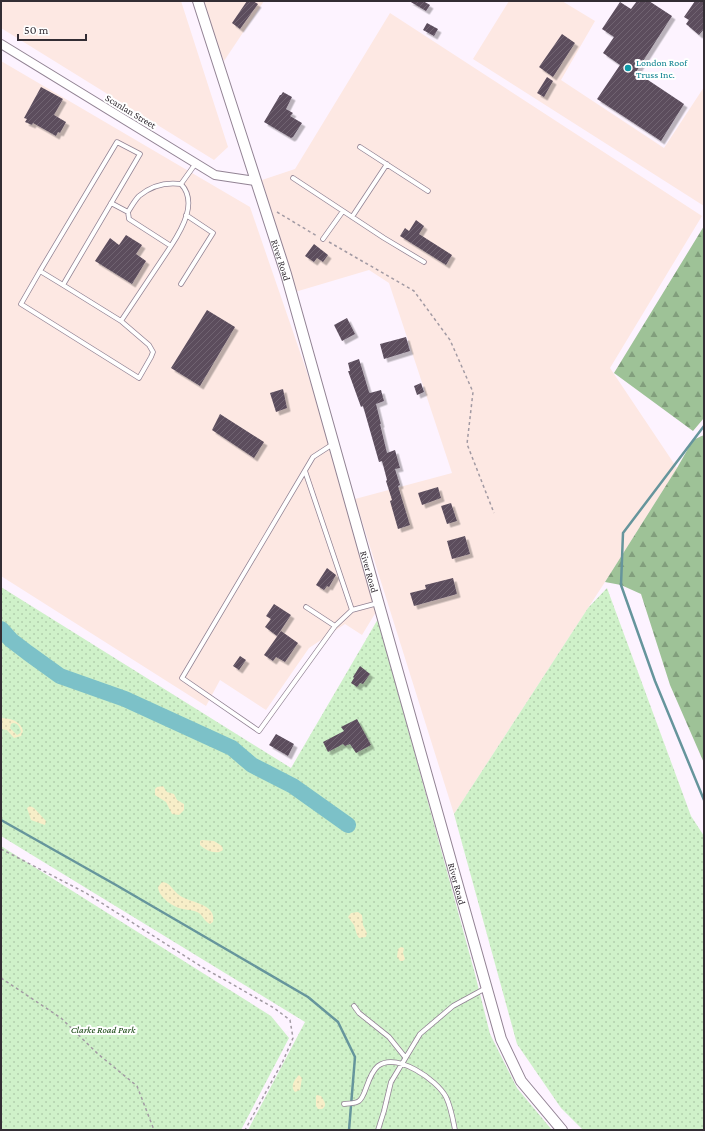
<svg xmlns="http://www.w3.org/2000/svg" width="705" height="1131" viewBox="0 0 705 1131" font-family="'Crimson Pro',serif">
<defs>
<pattern id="grass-dots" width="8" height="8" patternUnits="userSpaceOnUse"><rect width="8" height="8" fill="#cff1c9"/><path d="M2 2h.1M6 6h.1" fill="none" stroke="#b2cfad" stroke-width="1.8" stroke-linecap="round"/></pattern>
<pattern id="forest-firs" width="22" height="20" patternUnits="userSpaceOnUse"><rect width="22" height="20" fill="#9ec297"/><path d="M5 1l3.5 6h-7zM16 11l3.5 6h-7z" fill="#819e7c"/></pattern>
<pattern id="sand-dots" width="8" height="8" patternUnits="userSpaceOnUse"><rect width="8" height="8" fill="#f7eec8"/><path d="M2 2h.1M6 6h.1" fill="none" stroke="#d4ccac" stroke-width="1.8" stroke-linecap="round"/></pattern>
<pattern id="building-hatch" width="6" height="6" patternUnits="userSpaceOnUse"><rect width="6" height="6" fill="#5b4d5d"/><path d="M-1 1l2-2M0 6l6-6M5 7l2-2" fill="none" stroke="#706471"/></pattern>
<filter id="shadow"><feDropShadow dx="3.5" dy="3.5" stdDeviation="0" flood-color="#0004"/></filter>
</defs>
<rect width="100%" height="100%" fill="#fdf3ff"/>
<path fill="#fde8e3" d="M1,1H181L228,147L214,160L1,28Z
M199,1H264L224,61Z
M509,1H562L595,21L561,80L664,148L704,87V206L473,59Z
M390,13L702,216L610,368L677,468L605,582L454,814L355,499L452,473L389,283L369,270L295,292L262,180L295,169Z
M1,61L250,207L321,413L376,612L362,635L345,624L309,648L266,710L220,680L206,706L1,576Z"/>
<path fill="url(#grass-dots)" d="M1,587L291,768L378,619L475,974L490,1034L517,1088L552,1130H248L305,1022L1,836Z
M607,588L691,816L704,836V1130H583L561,1108L517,1044L454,814L588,608Z
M1,846L271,1016L289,1038L241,1130H1Z"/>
<path fill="url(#forest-firs)" d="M704,226V418L693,431L614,373Z
M704,435V763L670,685L641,594L621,585L605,582L677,468L693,440Z"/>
<path fill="url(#sand-dots)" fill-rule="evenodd" d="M1,718C10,718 21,721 23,731L21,736L14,738L7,730L1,729ZM13,723C18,723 20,727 21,732L19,734L17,735L10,728L11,724Z
M163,786L167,792L174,794L177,800L184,804V810L179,815L172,814L166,802L155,795V789L157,787Z
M30,806L34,808L46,821L45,825L31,820L27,808Z
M202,840L214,841L222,846L223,850C217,855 206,851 200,845V841Z
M162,882C170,882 173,891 179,895C189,903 217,903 213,922L210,924C205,922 203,916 199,913C194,910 188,910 183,909C173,907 159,898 158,887Z
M358,912L362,915L363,925L367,933L366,937L359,938L357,935L354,925L348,917L351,913Z
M401,947L404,948L403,953L405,959L403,961H400L397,957L398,949Z
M299,1075L302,1078L300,1090L295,1092C290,1087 294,1080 299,1075Z
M317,1095L321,1096C324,1101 328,1105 322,1109H318L316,1106V1096Z"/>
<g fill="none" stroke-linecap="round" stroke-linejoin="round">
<path stroke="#66959c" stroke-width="2.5" d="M704,426L623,533L621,585L655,681L704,800
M1,820L116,885L308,997L338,1022L355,1057L349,1130"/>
<path stroke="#7cc1c8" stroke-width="16" d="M1,629L11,640L28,653L60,676L125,699L232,748L252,765L293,786L348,825"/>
</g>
<path fill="url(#building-hatch)" filter="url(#shadow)" d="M247,1H253L258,4L240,29L232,23Z
M409,1H423L430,5L426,11Z
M637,1H649L672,16L636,72L684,104L661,141L597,99L620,65L603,53L614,37L602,29L620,2L631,9Z
M695,1H704V29L699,35L686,24L689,20L684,17Z
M427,23L438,29L434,36L423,30Z
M562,34L575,43L553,77L539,67Z
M547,77L553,81L544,97L537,93Z
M41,87L63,99L54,115L66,122L60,133L58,132L56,136L33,123L32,125L25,122L27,119L24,118Z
M283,92L292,97L286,109L293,113L290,116L302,123L293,137L291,138L264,122L280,95H281Z
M416,220L424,226L419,234L452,255L446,265L400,236L405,228L409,231Z
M126,235L142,245L136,254L146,261L132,284L95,261L110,238L119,245Z
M314,244L328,255L323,262L317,258L314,262L305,256Z
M207,310L235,327L200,386L171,368Z
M347,318L355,334L342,341L334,325Z
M406,337L410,351L384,359L380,344Z
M359,359L369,392L370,393L381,390L384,401L376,404L381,424H380L387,453L395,450L400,468L395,469L400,485L398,486L410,525L398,529L390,501L392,500L386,481L387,480L382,461L379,462L363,406L361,407L348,371H350L348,363Z
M421,383L424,392L417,395L414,386Z
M283,389L287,408L276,412L270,393Z
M220,414L264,442L254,458L212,430Z
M438,487L441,498L422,505L418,493Z
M451,503L457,521L447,524L441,506Z
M465,536L470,554L452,559L447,541Z
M327,568L336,575L329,587L327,586L324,590L316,585Z
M453,578L457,594L414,606L410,593L426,589L425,585Z
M274,604L291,615L277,636L265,627L271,619L266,616Z
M281,631L298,643L285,662L276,657L273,661L264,655Z
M240,656L246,660L239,670L233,666Z
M360,666L370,674L363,684L360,683L357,687L351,683L354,678L353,677Z
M357,719L371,745L356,753L350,744L345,746L343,744L328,752L323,742L344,731L341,727Z
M276,734L294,744L288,756L269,745Z"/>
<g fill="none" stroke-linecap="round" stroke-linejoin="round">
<g stroke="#928394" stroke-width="5.5">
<path id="service" d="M360,147L428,191
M293,178L384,238L424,262
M181,184C198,202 182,229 171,246L129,219L128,212C131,207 135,200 139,196C151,186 166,182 181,184L196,163
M111,203L128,212
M352,217L387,164
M323,239L343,211
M40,271L21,304L139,378L151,357L153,352L149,345L121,321
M181,284L213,233L186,215
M63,285L40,271L117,142L140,154L63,285L121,321L171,246
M333,444L313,457L182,678L259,731L335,626L352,610L378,603
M305,471L352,610
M306,607L335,626
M354,1006L359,1013L389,1037L405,1057
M344,1104C349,1103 355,1104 359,1101C366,1097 367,1075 378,1066C397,1052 437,1080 446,1097C451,1107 453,1120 455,1130
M378,1130L384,1111L391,1082L420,1034L453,1006L486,988"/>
</g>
<g stroke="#928394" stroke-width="10">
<path id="minor" d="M1,44L215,175L255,181"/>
</g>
<g stroke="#928394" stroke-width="12">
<g id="tertiary">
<path id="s1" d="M198,1C228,92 256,183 286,274L501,1039L521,1081L562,1130"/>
</g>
</g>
<path stroke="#a29aa3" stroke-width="1.5" stroke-dasharray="3 3" stroke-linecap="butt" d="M277,212L317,236
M329,242L414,291L450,340L473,392L467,444L494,513
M1,849L86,893L202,967L274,1008L290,1020L293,1038L283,1061L245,1130
M1,978L61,1018L98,1054L137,1086L154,1130"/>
<use href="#service" stroke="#fff" stroke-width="4"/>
<use href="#minor" stroke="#fff" stroke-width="8"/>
<use href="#tertiary" stroke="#fff" stroke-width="10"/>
</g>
<circle fill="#0f9aa8" stroke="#fff" stroke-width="1.5" cx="628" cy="68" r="4"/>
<g text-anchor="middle" stroke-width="4" stroke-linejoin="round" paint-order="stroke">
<g font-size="10" fill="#0d838f" stroke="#fff" text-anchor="start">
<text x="636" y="66">London Roof<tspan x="636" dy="12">Truss Inc.</tspan></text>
</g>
<g font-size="10" fill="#332d34" stroke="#fff">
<text transform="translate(131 111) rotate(31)" y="4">Scanlan Street</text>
<text dy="4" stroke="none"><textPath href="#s1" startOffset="272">River Road</textPath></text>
<text dy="4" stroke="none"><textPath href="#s1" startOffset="596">River Road</textPath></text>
<text dy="4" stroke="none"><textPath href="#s1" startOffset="920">River Road</textPath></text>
</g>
<g font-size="10" font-style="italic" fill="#073a00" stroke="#fff">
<text x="103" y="1033">Clarke Road Park</text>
</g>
</g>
<rect width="705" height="1131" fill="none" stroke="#332d34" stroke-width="4"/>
<path d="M18 34v6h68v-6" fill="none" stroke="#332d34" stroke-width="2"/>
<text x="24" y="34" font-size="12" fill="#332d34" stroke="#ffffff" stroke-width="3" paint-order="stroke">50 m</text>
</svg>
